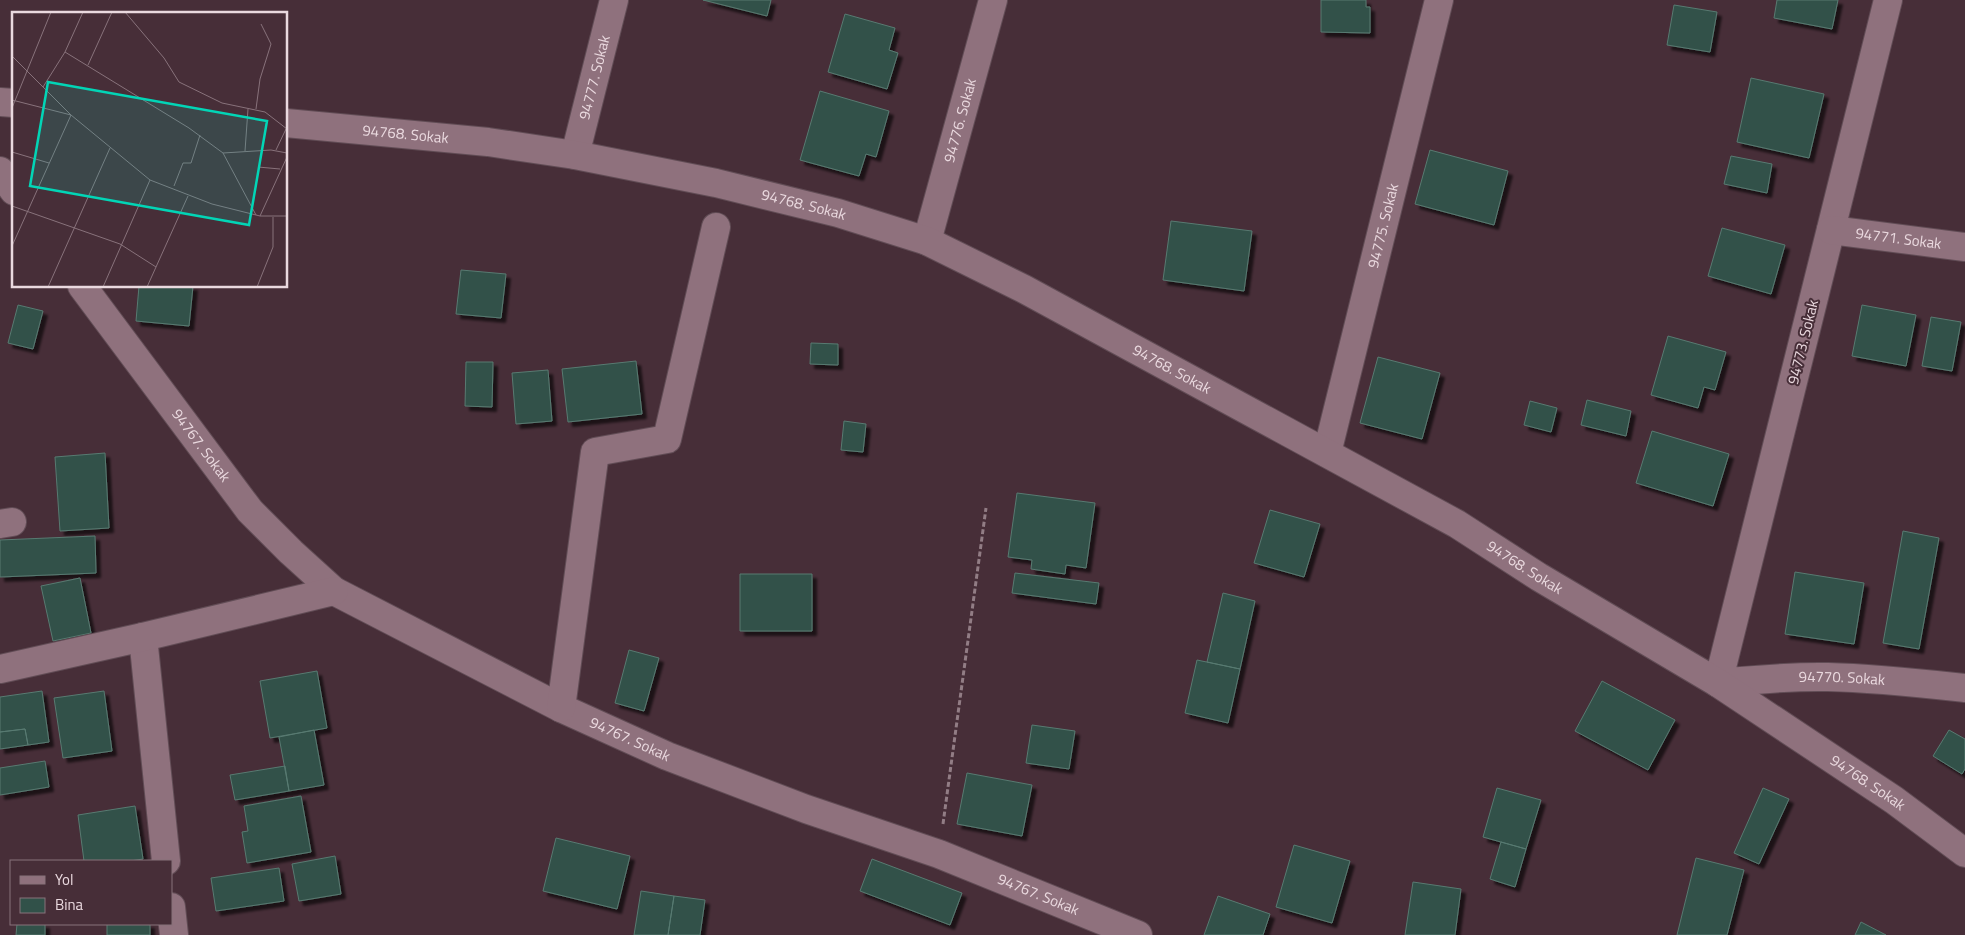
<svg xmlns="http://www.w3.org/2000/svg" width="1965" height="935" viewBox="0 0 1965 935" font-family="'Titillium Web',sans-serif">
<defs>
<filter id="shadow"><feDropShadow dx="4.5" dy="4.5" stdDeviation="1" flood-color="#0009"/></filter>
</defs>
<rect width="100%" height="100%" fill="#472e38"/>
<path fill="#315149" stroke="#587a71" filter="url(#shadow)" d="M703,0H771L767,16Z
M1321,0H1366V7H1370V33L1321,32Z
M1777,0H1838L1832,29L1774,18Z
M1674,5L1717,12L1710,52L1667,45Z
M845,14L895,28L889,50L898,53L887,89L828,72Z
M1751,78L1824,94L1809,158L1737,142Z
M820,91L889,111L876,157L866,154L859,176L800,160Z
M1430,150L1508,171L1494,225L1415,204Z
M1731,156L1772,164L1767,193L1724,184Z
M1171,221L1252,231L1244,291L1163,280Z
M1722,228L1785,245L1771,294L1708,276Z
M461,270L506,274L501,318L456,314Z
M139,286H193L189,326L136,321Z
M18,305L43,311L33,349L8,343Z
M1862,305L1916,315L1906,366L1852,356Z
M1931,317L1961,322L1952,371L1922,366Z
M1668,336L1726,352L1715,390L1704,387L1698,408L1651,395Z
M811,343L838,344V365L810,364Z
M1378,357L1440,373L1422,439L1360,423Z
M636,361L642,414L568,422L562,369Z
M466,362H493L492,407L465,406Z
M548,370L552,421L516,424L512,373Z
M1587,400L1631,411L1626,436L1581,425Z
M1530,401L1557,408L1551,432L1524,425Z
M844,421L866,424L863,452L841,450Z
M1652,431L1729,454L1713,506L1636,483Z
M105,453L109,528L60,531L55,457Z
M1017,493L1095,503L1086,568L1066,565L1065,574L1031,569L1032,560L1008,557Z
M1270,510L1320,524L1304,577L1254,563Z
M1903,531L1939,538L1919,649L1883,643Z
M95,536L96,573L0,577V540Z
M1795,572L1864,583L1854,644L1785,634Z
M1015,573L1099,583L1096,604L1012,593Z
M740,574H812V631H740Z
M80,578L91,633L53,641L41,586Z
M1223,593L1255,601L1240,669L1207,662Z
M629,650L659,658L644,711L615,703Z
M1197,660L1240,669L1228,723L1185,713Z
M317,671L327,728L270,738L260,681Z
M1602,681L1675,720L1648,770L1575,731Z
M42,691L49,742L28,745L25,729L0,732V697Z
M104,691L112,751L63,758L54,698Z
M1032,725L1075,731L1069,769L1026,763Z
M25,729L28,745L0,749V732Z
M314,730L324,785L289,791L279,737Z
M1949,730L1965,739V769L1962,774L1933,756Z
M45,761L49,787L0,795V768Z
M285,766L289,791L235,800L230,775Z
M967,773L1032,785L1022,836L957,824Z
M1497,788L1541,800L1526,849L1483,837Z
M1763,788L1789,799L1759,864L1734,853Z
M301,796L311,852L247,863L242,832L248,831L244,806Z
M135,806L143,859L130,861H84L78,815Z
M556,838L630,856L617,909L543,891Z
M1501,842L1526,849L1515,887L1490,879Z
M1294,845L1350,861L1332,923L1276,907Z
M335,856L341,894L299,901L292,864Z
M1696,858L1744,870L1727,935H1677Z
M872,859L962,893L950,925L860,891Z
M279,868L284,901L216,911L211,878Z
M1413,882L1461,889L1455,935H1405Z
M641,891L674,896L668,935H634Z
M674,896L705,900L700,935H668Z
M1218,896L1270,914L1263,935H1204Z
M1861,922L1886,935H1855Z
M17,924H45V935H16Z
M107,924H150V935H107Z"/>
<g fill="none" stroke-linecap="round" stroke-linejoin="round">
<g stroke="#614c55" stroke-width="30">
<g id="street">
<path id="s1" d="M1888,0L1718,683C1754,680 1791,676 1828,677C1874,678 1919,683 1965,688"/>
<path id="s2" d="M575,155L614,0"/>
<path d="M0,171L14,191"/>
<path id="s3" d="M1831,230L1965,247"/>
<path id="s4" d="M927,241L993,0"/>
<path id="s5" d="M82,286L250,511L291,552L334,591L561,708L667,756L806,809L939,854L1138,935"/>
<path id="s6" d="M1327,453L1439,0"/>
<path d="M0,524L12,522"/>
<path d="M143,637L166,861"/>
<path d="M0,669L143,637L334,591"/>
<path d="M561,708L595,452L667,439L716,227"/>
<path d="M171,907L174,935"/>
</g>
</g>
<g stroke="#614c55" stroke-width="30">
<g id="secondary">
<path d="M0,102L14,103"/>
<path id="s7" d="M286,123L488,142L575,155L716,183L838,213L927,241L1024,289L1457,524L1539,577L1718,683L1894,800L1965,853"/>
</g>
</g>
<path stroke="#927d85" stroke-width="3" stroke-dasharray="5 2.5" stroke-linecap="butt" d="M943,824L986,508"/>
<use href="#street" stroke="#8f717d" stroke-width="28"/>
<use href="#secondary" stroke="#8f717d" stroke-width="28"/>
</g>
<g text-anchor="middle" stroke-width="4" stroke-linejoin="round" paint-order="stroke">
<g font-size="15" fill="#ead9df" stroke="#472e38">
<text dy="5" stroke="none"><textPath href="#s2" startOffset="80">94777. Sokak</textPath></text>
<text dy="5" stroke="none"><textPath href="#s4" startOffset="125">94776. Sokak</textPath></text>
<text dy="5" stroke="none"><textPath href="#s7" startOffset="120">94768. Sokak</textPath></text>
<text dy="5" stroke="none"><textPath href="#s7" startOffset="525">94768. Sokak</textPath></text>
<text dy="5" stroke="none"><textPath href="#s6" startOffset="234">94775. Sokak</textPath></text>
<text dy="5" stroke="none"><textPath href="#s3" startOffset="68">94771. Sokak</textPath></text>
<text transform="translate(1803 342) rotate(-76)" y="5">94773. Sokak</text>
<text dy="5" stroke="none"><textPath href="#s7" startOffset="930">94768. Sokak</textPath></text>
<text dy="5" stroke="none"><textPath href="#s5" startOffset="199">94767. Sokak</textPath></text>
<text dy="5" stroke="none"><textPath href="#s7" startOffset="1335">94768. Sokak</textPath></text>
<text dy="5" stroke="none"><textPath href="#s1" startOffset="828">94770. Sokak</textPath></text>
<text dy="5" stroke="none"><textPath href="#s5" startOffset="728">94767. Sokak</textPath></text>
<text dy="5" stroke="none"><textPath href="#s7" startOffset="1740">94768. Sokak</textPath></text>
<text dy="5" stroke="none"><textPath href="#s5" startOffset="1165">94767. Sokak</textPath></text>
</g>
</g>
<g transform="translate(12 12)">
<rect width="275" height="275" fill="#472e38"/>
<path fill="none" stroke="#88727b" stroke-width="1" d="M113,0L152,46L167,70L210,91L253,100L275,117M53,40L177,116L211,141L244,203M0,44L59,103L138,168L200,192L248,204H275M76,53L100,0M31,75L53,40L71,0M0,88L59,103L0,234M0,96L39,0M244,97L248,67L259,32L249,12M264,138L274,117M233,139L236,97M0,140L37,151M211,141L259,138L275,141M246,155L268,157M162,174L171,151H179L188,123M0,194L108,232L144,255M248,204L275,145M36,275L98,136M91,275L138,168M135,275L176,184M245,275L261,235V205"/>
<path fill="#02d5b6" fill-opacity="0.15" stroke="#02d5b6" stroke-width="2.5" d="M36,70L255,109L237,213L18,174Z"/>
<rect width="275" height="275" fill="none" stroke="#ead9df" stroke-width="2.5"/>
</g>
<rect x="10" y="860" width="162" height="65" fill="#472e38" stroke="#88727b"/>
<rect x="20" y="876" width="25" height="8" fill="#8f717d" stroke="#88727b"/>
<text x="55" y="885" font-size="15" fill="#ead9df">Yol</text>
<rect x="20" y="898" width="25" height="15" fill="#315149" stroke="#88727b"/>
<text x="55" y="910" font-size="15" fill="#ead9df">Bina</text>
</svg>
